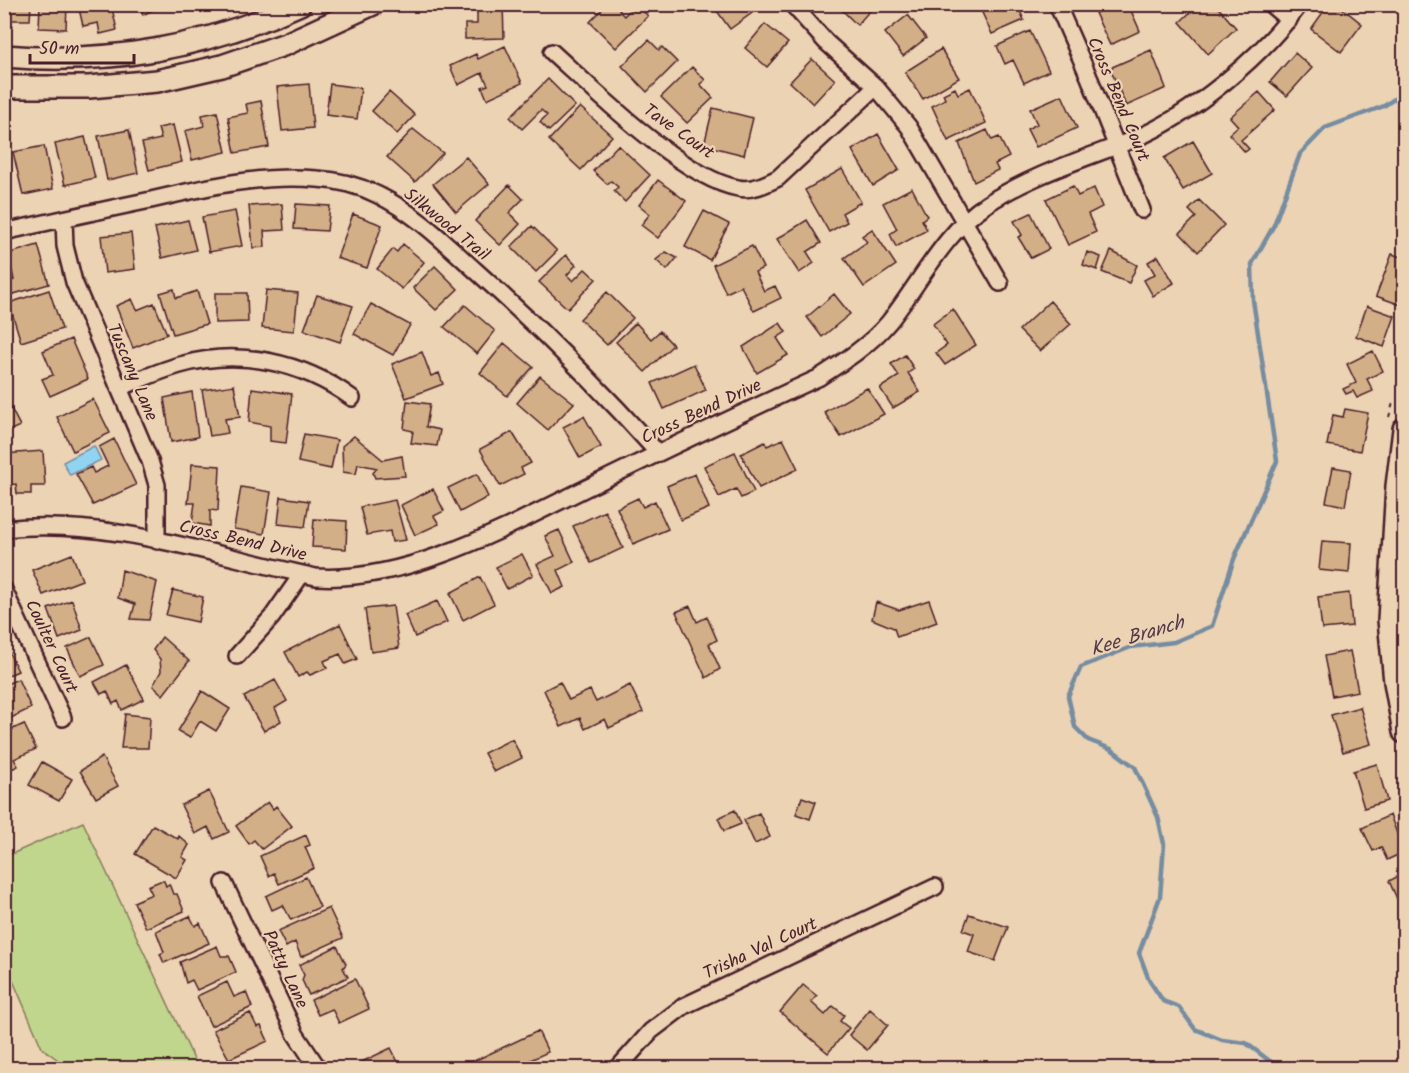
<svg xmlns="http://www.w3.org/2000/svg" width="1409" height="1073" viewBox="0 0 1409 1073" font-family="Kalam,sans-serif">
<rect width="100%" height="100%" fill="#ebd3b3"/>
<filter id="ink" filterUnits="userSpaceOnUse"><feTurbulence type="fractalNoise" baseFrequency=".0167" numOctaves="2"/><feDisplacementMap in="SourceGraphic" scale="12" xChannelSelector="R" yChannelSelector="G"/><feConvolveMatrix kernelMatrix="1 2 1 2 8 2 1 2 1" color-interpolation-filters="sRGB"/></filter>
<g filter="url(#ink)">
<path fill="#c0d68c" stroke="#857a5c" stroke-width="1.5" d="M83,822L198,1068H69L42,1048L5,962V857Z"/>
<path fill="#90d4f2" stroke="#748ca2" stroke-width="1.5" d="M94,446L101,460L70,475L63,462Z"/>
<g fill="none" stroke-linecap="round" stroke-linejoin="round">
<path stroke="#748ca2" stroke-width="4.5" d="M1279,1068L1246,1043L1222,1040L1195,1029L1179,1007L1163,1001L1149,980L1139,953L1160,897L1164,844L1158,817L1135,767L1111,749L1088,740L1075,727L1068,696L1081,667L1131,647L1174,642L1212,626L1234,559L1277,461L1253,300L1252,264L1274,225L1300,154L1325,128L1384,106L1404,92
M1315,1068L1354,1066L1362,1068"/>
</g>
<path fill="#d2af86" stroke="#4a1f2b" stroke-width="1.5" d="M4,4H31L30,20H4Z
M40,4H67L66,29L39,28Z
M78,4H111L117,30L100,34L98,23L83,26Z
M126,4H155L157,8L143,15L139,5L128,9Z
M464,4H503L504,38L465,39V24H477V12H464Z
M607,4H625L619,11L624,16L636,4L648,16L616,48L590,22Z
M712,4H746L752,13L730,29Z
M836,4H873L874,6L857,25Z
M978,4H1017L1024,20L992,34Z
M1114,4H1128L1140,31L1110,45L1095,13Z
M1199,4H1215L1236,28L1208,54L1180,22Z
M1329,4H1337L1362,24L1341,52L1311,29Z
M908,15L926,38L903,56L885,33Z
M765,24L788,43L767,67L745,48Z
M1030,31L1049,71L1024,83L1013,60L1005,64L997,46Z
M649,40L659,50L662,47L677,62L647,92L622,66Z
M505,46L522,83L487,99L482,87L488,85L482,73L458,85L450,66L476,54L478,59Z
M941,49L959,78L923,99L905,72Z
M1151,50L1166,88L1126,106L1110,68Z
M1295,53L1312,68L1287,96L1270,82Z
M812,59L835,80L813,104L790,82Z
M692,67L705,80L700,84L713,98L687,123L661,97Z
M548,79L575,106L549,131L540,122L547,115L541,110L522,129L510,117Z
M309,84L313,128L282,131L277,87Z
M330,84L361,88L357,119L326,115Z
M955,88L958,94L970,88L986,123L948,141L932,106L945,99L943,94Z
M389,92L415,115L397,134L372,111Z
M1259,92L1275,110L1241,140L1249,149L1245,152L1229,134L1238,126L1230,117Z
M1062,95L1077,128L1036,147L1027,129L1037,124L1030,109Z
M261,101L269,147L235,153L228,117L248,113L246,104Z
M580,107L612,136L581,170L549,140Z
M713,108L753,118L744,155L704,145Z
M217,112L226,152L192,160L185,131L204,126L202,115Z
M173,125L182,162L149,170L142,143L161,139L158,128Z
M413,129L443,153L415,182L387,157Z
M129,130L138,173L107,180L98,136Z
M987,130L992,140L999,137L1009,157L995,164L998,170L974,182L959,143Z
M878,134L899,170L873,186L852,150Z
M85,137L95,178L65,185L55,144Z
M1193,141L1212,173L1183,190L1164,158Z
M618,145L650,175L625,202L614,191L618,187L611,181L607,184L593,171Z
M44,146L53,189L23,195L13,152Z
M466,157L489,184L456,212L433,184Z
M842,169L861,202L842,213L847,222L829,232L805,190Z
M658,180L686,201L658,238L641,225L650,214L639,205Z
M509,185L523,199L509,213L520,224L500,245L475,221Z
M1073,186L1078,196L1094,188L1102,207L1088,214L1096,232L1068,245L1046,199Z
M912,188L927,216L922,220L927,230L896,247L890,234L897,229L883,203Z
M1199,200L1224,225L1198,252L1180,233L1196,217L1189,210Z
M282,204L284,230L264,231L265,247L253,248L249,206Z
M296,204L330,206L327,231L294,229Z
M235,211L242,246L209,252L202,217Z
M704,211L729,224L710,260L685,247Z
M1031,213L1049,249L1031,258L1018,237L1022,235L1014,221Z
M353,214L382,225L367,268L337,258Z
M188,220L196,250L162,258L155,228Z
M807,220L821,243L807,252L814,263L799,273L777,239Z
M532,226L557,251L536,272L511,247Z
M872,229L896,265L864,287L844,258L867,242L862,236Z
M131,233L135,269L105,273L101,236Z
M403,244L424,262L402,289L377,269L393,249L397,252Z
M38,245L49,284L10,295L6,283L14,280L12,271L4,274V255Z
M752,246L763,268L755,272L764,291L775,286L781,298L754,311L741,286L726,293L713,265Z
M1111,251L1137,265L1129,283L1102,272Z
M666,252L677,258L667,270L656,260Z
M1087,252L1101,257L1097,270L1083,265Z
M1392,254L1404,258V295L1401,305L1376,296Z
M566,255L576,265L567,275L573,281L585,269L596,279L568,309L539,282Z
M1158,256L1174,283L1153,296L1144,280L1155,274L1148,262Z
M435,266L458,289L436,310L413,288Z
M174,289L176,298L197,291L207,324L173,334L160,293Z
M49,290L62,329L21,342L9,303Z
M266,290L298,293L294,331L262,328Z
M607,292L633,318L607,345L580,319Z
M215,293H247L248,322L215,323Z
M834,294L850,314L822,337L807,317Z
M317,295L353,306L340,342L304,330Z
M132,299L137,310L154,303L167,334L133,348L116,306Z
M1050,301L1071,324L1040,351L1019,330Z
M371,304L410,325L393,355L354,334Z
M465,305L495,331L477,354L444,327Z
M1367,306L1395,316L1384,347L1356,336Z
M953,309L976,345L945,365L936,353L947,345L933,324Z
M636,323L651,339L660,331L673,345L645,372L616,342Z
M780,323L786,332L777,338L788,355L757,373L743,347Z
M71,339L88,379L50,396L42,379L53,375L43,351Z
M504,343L533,367L507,396L480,373Z
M1373,351L1383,371L1367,379L1373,391L1357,398L1353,391L1346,394L1343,389L1356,383L1347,364Z
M422,352L431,376L439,373L443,384L406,398L392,364Z
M905,355L914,369L908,373L920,392L893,408L880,388L899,376L891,364Z
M694,364L706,390L664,409L652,383Z
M540,376L574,403L548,430L517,403Z
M234,385L240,417L225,419L228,433L210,436L202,390Z
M252,388L292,394L286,443L270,441V426L249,422Z
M867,388L884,414L841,437L824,412Z
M192,392L198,437L171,442L164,398Z
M4,395L20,426L4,433Z
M93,399L110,433L73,451L57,417Z
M407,401L430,404L426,427L440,430L437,446L411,443L413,431L404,429Z
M1345,409L1368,413L1360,451L1327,445L1333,415L1343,417Z
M584,416L601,447L580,458L563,427Z
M512,432L531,463L521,468L524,474L500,486L480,449Z
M304,434L337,440L331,469L298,462Z
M354,436L383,460L402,456L405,476L375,478L373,473L377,468L358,464L356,474L343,472L342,446Z
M114,439L136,485L93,505L76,474L91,467L94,473L108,466L99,447Z
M783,439L798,469L759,488L741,454L765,442L767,446Z
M43,451L45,486H31V494H17L16,484L9,485L8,473H4V454Z
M735,452L754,492L741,498L736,489L719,497L704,466Z
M192,464L220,466L218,511L210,510V526L192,523L195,503H188Z
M1333,467L1351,470L1345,506L1326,502Z
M477,474L488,497L460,512L448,488Z
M695,474L709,508L681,520L667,486Z
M241,487L271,492L264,534L234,529Z
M433,489L444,511L434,516L439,524L415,535L401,505Z
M281,497L309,501L305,527L278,524Z
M638,498L643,507L655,501L668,529L633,544L617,508Z
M395,500L406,540L392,542L390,531L367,535L360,507Z
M605,511L623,548L591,563L573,526Z
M314,519L347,521L346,549L312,547Z
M559,530L574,562L558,570L565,587L552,593L537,564L555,556L545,536Z
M1322,541L1351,543L1349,573L1319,570Z
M72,554L82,580L43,595L32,570Z
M522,554L533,575L507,589L496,567Z
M122,570L157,582L149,620L131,619L135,604L118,598Z
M480,577L494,604L463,620L450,593Z
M173,590L203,597L198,622L166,615Z
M1349,593L1352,626L1322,629L1318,597Z
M72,600L82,630L59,639L48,609Z
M929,600L937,622L897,637L894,628L872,619L876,602L899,610Z
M437,601L447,622L415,637L405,615Z
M393,606L399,648L371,652L365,609Z
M690,606L697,622L707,617L717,640L709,644L720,669L706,678L676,612Z
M340,624L357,659L345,664L340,654L324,661L327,668L310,675L307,672L298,677L285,652Z
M91,637L104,665L80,676L67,648Z
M162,637L189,661L163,695L153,686L161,671L160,659L153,650Z
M4,642L18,671L4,677Z
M1350,651L1358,691L1332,696L1324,656Z
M126,665L144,699L122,710L118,701L113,704L107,691L101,694L94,682Z
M18,679L31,708L7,720L4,685Z
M275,680L287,701L275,708L281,721L264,731L244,697Z
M560,682L569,700L590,690L596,702L630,685L643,712L609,728L605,719L585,729L580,718L561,727L544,690Z
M202,691L230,709L216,731L200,721L190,738L178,731Z
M1360,707L1371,744L1343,752L1331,715Z
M125,714L150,717L148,748H121Z
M24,724L36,749L14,759L18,766L5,772L4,733Z
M512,739L522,758L494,772L484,753Z
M102,757L118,786L96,798L80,771Z
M42,762L72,779L59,801L29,785Z
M1377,764L1387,801L1364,808L1353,771Z
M209,791L229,832L214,839L208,827L195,834L181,805Z
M802,797L816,802L810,819L796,814Z
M268,802L273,809L276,806L292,826L262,849L254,840L249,844L236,826Z
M735,810L741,824L724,831L718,818Z
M759,813L770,837L755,844L744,820Z
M1390,815L1404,852L1387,860L1381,847L1373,851L1362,828Z
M153,825L178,839L179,836L189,845L182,857L187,860L176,878L135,854Z
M306,835L310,845L305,847L314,868L279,884L274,873L269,876L260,856Z
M1404,873V914L1389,881Z
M306,877L320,907L291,920L283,905L272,910L266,896Z
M160,881H164L166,886L169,884L173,894H177L184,911L146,928L134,902L152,894L148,886Z
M329,908L343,938L301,957L295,942L286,947L278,931Z
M969,914L1008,927L995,961L968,952L974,934L963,930Z
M190,916L195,926L200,923L209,943L164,963L160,954L164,952L156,931Z
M217,946L221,956H229L236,972L197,990L192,980L186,983L180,962Z
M337,946L346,964L343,968L348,977L309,995L302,980L304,975L299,965Z
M355,979L369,1009L339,1023L332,1009L318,1015L311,1000Z
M227,982L234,997L246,992L252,1007L211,1026L197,996Z
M803,985L817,996L811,1002L825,1015L833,1006L844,1015L840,1021L849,1028L828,1053L780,1012Z
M870,1009L888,1025L867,1050L849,1035Z
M250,1013L257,1027L261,1026L268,1041L229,1059L213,1030Z
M538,1031L548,1052L513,1068H459Z
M391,1048L401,1068H352L351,1067Z"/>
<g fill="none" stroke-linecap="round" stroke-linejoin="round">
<g stroke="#4a1f2b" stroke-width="20">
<path id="street" d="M792,4L826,42L876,87L909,127L1000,283
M1057,4L1089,77L1142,210
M1270,4L1289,20
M552,52C594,90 684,179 738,188C752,191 766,184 778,178L876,87
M64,219L65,246L74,282L150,461L157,485V541
M4,232C53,221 102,210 151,200C206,187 260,174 317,179C338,180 360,186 378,195C415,213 445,243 475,270C540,328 600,388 658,453
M119,388C139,380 159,371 180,365C239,348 303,362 352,398
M4,529C107,517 216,556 316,577C413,583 517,521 603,480C675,445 746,411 818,378C843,362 870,345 889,322C920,283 945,231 987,204C1031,175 1084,159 1132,140C1191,116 1263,56 1300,4
M4,590L63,718
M237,656L272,617L302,574
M224,883L296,1035L318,1068
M618,1068L651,1031L684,1006L935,887"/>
</g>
<g stroke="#4a1f2b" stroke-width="26">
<path id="secondary" d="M4,56C109,65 204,48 300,4
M4,87H89L157,81L222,66L286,44L373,4
M1404,429L1397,486L1389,620L1395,682L1404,732"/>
</g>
<path stroke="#4a1f2b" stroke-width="2" stroke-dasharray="4.5 4.5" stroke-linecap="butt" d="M1389,417L1393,403"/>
<use href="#street" stroke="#ebd3b3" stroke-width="15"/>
<use href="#secondary" stroke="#ebd3b3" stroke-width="21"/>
</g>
</g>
<g text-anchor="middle" stroke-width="4.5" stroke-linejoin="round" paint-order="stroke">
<g font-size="18" fill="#4a1f2b" stroke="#ebd3b3">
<text transform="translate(1119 99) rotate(67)" y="6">Cross Bend Court</text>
<text transform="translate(679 131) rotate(35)" y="6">Tave Court</text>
<text transform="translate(447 224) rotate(39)" y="6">Silkwood Trail</text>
<text transform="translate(133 372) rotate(67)" y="6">Tuscany Lane</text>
<text transform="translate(701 411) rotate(-25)" y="6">Cross Bend Drive</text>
<text transform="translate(243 540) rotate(13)" y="6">Cross Bend Drive</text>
<text transform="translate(52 646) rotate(65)" y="6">Coulter Court</text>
<text transform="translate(760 948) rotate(-25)" y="6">Trisha Val Court</text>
<text transform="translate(286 969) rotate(65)" y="6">Patty Lane</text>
</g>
<g font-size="20" font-style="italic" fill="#543a49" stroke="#ebd3b3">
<text transform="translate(1137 635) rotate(-17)" y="7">Kee Branch</text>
</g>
</g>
<rect width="1409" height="1073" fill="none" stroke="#ebd3b3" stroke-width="24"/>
<rect x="12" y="12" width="1385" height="1049" fill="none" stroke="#4a1f2b" stroke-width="2" filter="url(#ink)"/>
<path d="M30 54v9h104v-9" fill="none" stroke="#4a1f2b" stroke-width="3"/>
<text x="39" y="54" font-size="18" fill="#4a1f2b" stroke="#ebd3b3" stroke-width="4.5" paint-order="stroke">50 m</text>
</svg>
